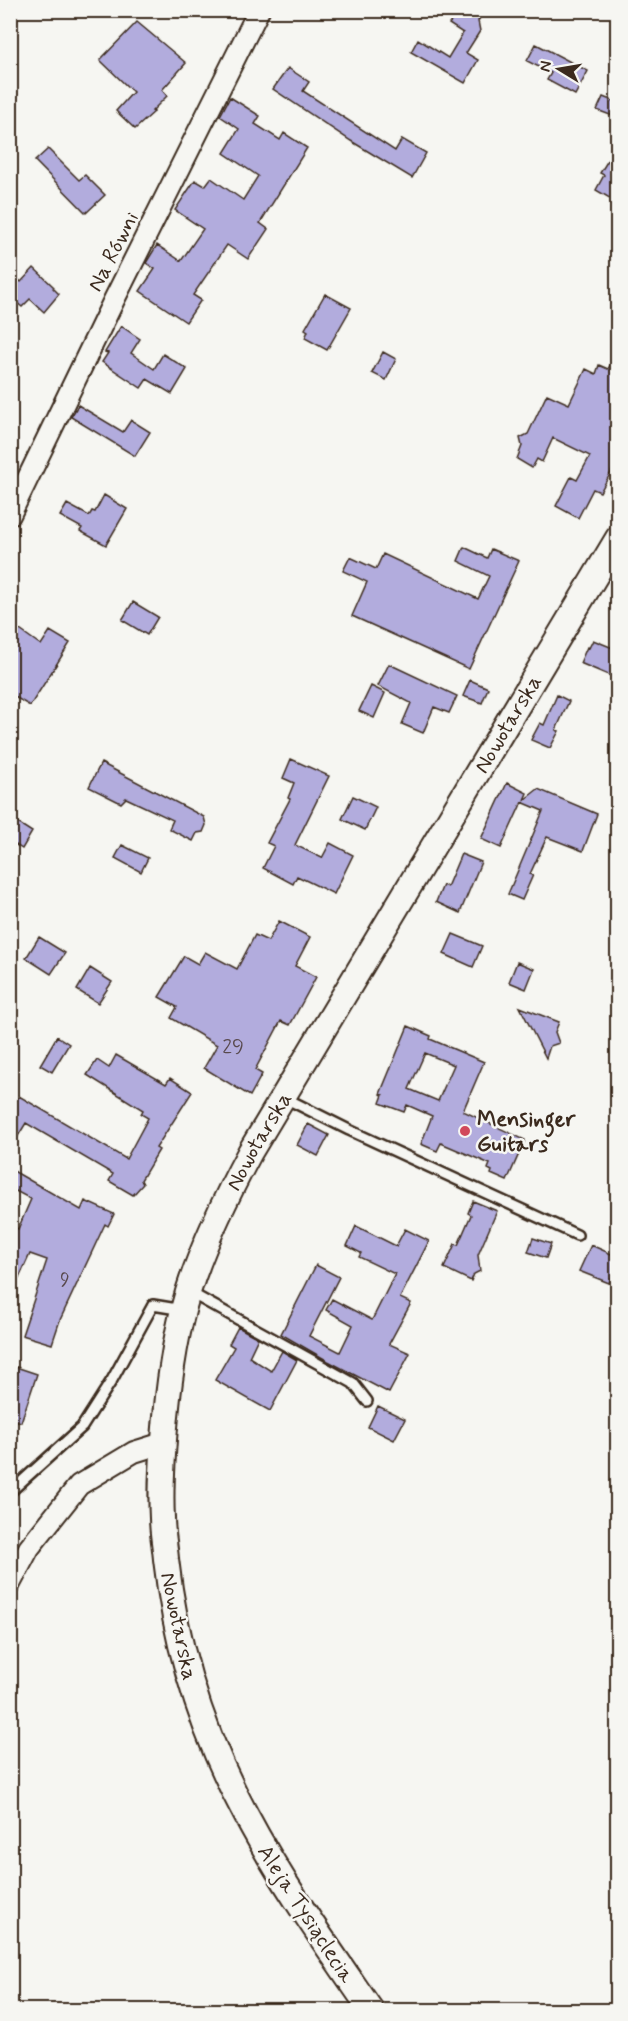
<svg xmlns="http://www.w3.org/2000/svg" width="628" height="2021" viewBox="0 0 628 2021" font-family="Mynerve,sans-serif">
<rect width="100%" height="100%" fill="#f6f6f2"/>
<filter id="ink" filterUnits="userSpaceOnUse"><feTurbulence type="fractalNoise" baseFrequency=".0167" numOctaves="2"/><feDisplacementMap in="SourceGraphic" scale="12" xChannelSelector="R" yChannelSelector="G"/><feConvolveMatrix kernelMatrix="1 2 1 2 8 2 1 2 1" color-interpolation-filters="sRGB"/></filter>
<g filter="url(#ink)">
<path fill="#b2acdd" stroke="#3b2a1e" stroke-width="1.5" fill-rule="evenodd" d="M437,10H485L478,21L480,31L466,53L478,60L465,83L411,52L418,39L448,58L463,33L449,24L452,20Z
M137,22L186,63L162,90L167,96L152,111L154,112L135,129L116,111L133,92L100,60Z
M536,44L588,71L575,95L547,80L551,73L527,61Z
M288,68L309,82L303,91L395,151L402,139L426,153L412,178L351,141L273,89Z
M230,97L260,116L255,124L280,140L284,133L307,148L260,223L268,229L248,259L227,245L193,295L201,300L186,322L140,291L155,269L146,263L157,245L181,261L203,229L175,210L195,180L205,186L211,178L243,200L258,176L224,153L239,129L220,116Z
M603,97L618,103V118L597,110Z
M618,144V203L596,190L604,175L600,173Z
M48,149L79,180L85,175L105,195L86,213L35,161Z
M34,268L54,287L53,288L59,294L44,312L30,299L22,307L10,297V271L21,282Z
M325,294L351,308L327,350L305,338L308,331L305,329Z
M121,326L140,339L131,353L154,369L163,354L187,369L172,394L147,379L141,388L102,362L108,353L105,352Z
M618,351V460L600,492L593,489L578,518L556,506L571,477L577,480L590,456L553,438L542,462L537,459L532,468L517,459L522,446L520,438L528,434L547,394L569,404L586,369L596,374L599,365L608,369Z
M383,352L396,359L386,380L372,373Z
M78,405L123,432L131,420L150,432L135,456L71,417Z
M104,495L127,509L106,545L80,531L82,528L60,516L67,504L89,516L92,511L95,512Z
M464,547L487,558L491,549L519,561L469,669L352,616L367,582L343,571L350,557L376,569L383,554L478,599L489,576L458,561Z
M133,602L158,617L147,635L122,620Z
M10,623L41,645L50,631L70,643L30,706L10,694Z
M593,640L618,650V679L580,663L587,647L589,648Z
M389,664L457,696L449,713L434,707L423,733L402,724L411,703L378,686Z
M470,680L488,688L482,703L463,696Z
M371,686L385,693L374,718L359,711Z
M557,695L569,701L556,730L559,731L550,748L531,740L540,723L544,725Z
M291,759L329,776L295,845L322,858L330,843L353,855L334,894L297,876L293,884L263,868L274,846L267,843L290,799L288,798L294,783L283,778Z
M101,763L204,817L206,825L203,832L197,833L193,841L169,829L173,820L126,798L121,803L89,787Z
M507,783L527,793L524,800L538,789L597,814L583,851L547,837L530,874L533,875L522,900L508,894L543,811L522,802L501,848L481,839Z
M353,796L376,807L365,830L342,819Z
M10,818L32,832L22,849L10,841Z
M122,845L148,858L141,872L115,858Z
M461,854L481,862L460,913L436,902L443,885L447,887Z
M279,921L310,937L295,966L316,977L290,1025L281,1021L255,1070L262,1074L250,1096L204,1068L217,1045L171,1018L177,1007L159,997L184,956L198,964L205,952L237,969L255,935L268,941Z
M453,934L482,946L473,967L444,954Z
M39,937L65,953L51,974L26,958Z
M517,962L534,969L526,989L509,982Z
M90,968L112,982L98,1003L77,990Z
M520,1007L559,1022L555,1032L559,1043L550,1046L546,1058Z
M408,1026L431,1036L430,1039L484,1062L463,1111L525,1140L507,1181L491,1174L492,1171L488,1169L490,1164L441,1143L437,1151L421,1144L432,1116L407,1105L404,1112L380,1103L383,1095L380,1094ZM425,1053L454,1065L438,1101L409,1089Z
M57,1036L69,1044L52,1072L40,1065Z
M116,1055L166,1084L170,1078L192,1092L156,1148L159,1150L141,1180L143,1184L133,1195L109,1181L113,1174L26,1123L10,1149V1110L19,1096L126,1159L148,1118L141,1114L143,1110L87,1075L97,1060L109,1068Z
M308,1124L329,1135L318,1156L297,1145Z
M10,1169L81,1210L85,1201L114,1214L108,1226L105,1224L60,1320L52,1344L22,1335L47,1260L30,1254L10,1298V1225L18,1229L31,1199L10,1188Z
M473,1201L497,1211L478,1255L480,1271L474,1274L471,1281L444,1268L455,1244L458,1245L471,1215L468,1213Z
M356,1226L396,1246L405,1229L429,1241L400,1298L411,1303L389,1344L410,1353L389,1393L328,1361L281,1334L316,1265L339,1277L309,1336L340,1352L353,1325L326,1310L332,1299L372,1320L395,1274L359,1257L361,1253L347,1246Z
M533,1238L551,1244L546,1258L528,1252Z
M591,1245L618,1257V1263L609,1283L579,1271Z
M238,1327L258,1338L249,1357L271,1371L282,1351L297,1360L270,1411L215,1380L234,1347L229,1344Z
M10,1365L37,1374L21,1422L10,1419Z
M378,1406L405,1419L394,1440L368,1427Z"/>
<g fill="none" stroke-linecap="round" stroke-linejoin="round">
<g stroke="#3b2a1e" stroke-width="14">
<path id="service" d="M283,1097L349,1130L577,1235
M189,1292L353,1383L367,1401
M10,1492L82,1427L112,1380L153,1305L183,1310"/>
</g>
<g stroke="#3b2a1e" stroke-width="24">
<path id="minor" d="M10,515L114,300L259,10
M10,1584L29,1548L79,1485L134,1452L163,1443"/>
</g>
<g stroke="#3b2a1e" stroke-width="28">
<g id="tertiary">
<path id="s1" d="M371,2010C327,1946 282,1883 246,1815C203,1735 176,1649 166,1559C165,1546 162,1532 162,1518C160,1484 163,1449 166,1416C170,1374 176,1332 188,1292C203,1244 226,1197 250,1152L618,538"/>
</g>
</g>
<use href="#service" stroke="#f6f6f2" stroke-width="9"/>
<use href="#minor" stroke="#f6f6f2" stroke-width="20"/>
<use href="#tertiary" stroke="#f6f6f2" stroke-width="24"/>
</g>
</g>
<circle fill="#d1495b" stroke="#f6f6f2" stroke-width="2" cx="465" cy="1131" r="6"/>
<g text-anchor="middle" stroke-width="5" stroke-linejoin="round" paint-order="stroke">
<g font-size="20" fill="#594a4e">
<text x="233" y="1053">29</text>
<text x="65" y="1286">9</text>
</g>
<g font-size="22" fill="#3b2a1e" stroke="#f6f6f2">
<text transform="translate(112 251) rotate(-63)" y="8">Na Równi</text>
<text dy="8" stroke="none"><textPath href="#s1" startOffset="1424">Nowotarska</textPath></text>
<text dy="8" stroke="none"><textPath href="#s1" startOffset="938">Nowotarska</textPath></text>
<text transform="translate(180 1626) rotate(78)" y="8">Nowotarska</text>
<text transform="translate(307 1913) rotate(57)" y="8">Aleja Tysiąclecia</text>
</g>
<g font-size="22" font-weight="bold" fill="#3b2a1e" stroke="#f6f6f2" text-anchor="start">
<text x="477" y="1126">Mensinger<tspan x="477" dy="25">Guitars</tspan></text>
</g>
</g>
<rect width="628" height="2021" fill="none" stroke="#f6f6f2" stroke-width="36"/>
<rect x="18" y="18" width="592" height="1985" fill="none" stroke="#3b2a1e" stroke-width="2" filter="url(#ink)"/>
<g transform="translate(559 69) rotate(281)" stroke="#f6f6f2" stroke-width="4.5" paint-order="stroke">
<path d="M0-4.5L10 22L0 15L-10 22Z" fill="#3b2a1e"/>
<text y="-9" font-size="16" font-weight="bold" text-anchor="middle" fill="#3b2a1e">N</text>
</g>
</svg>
